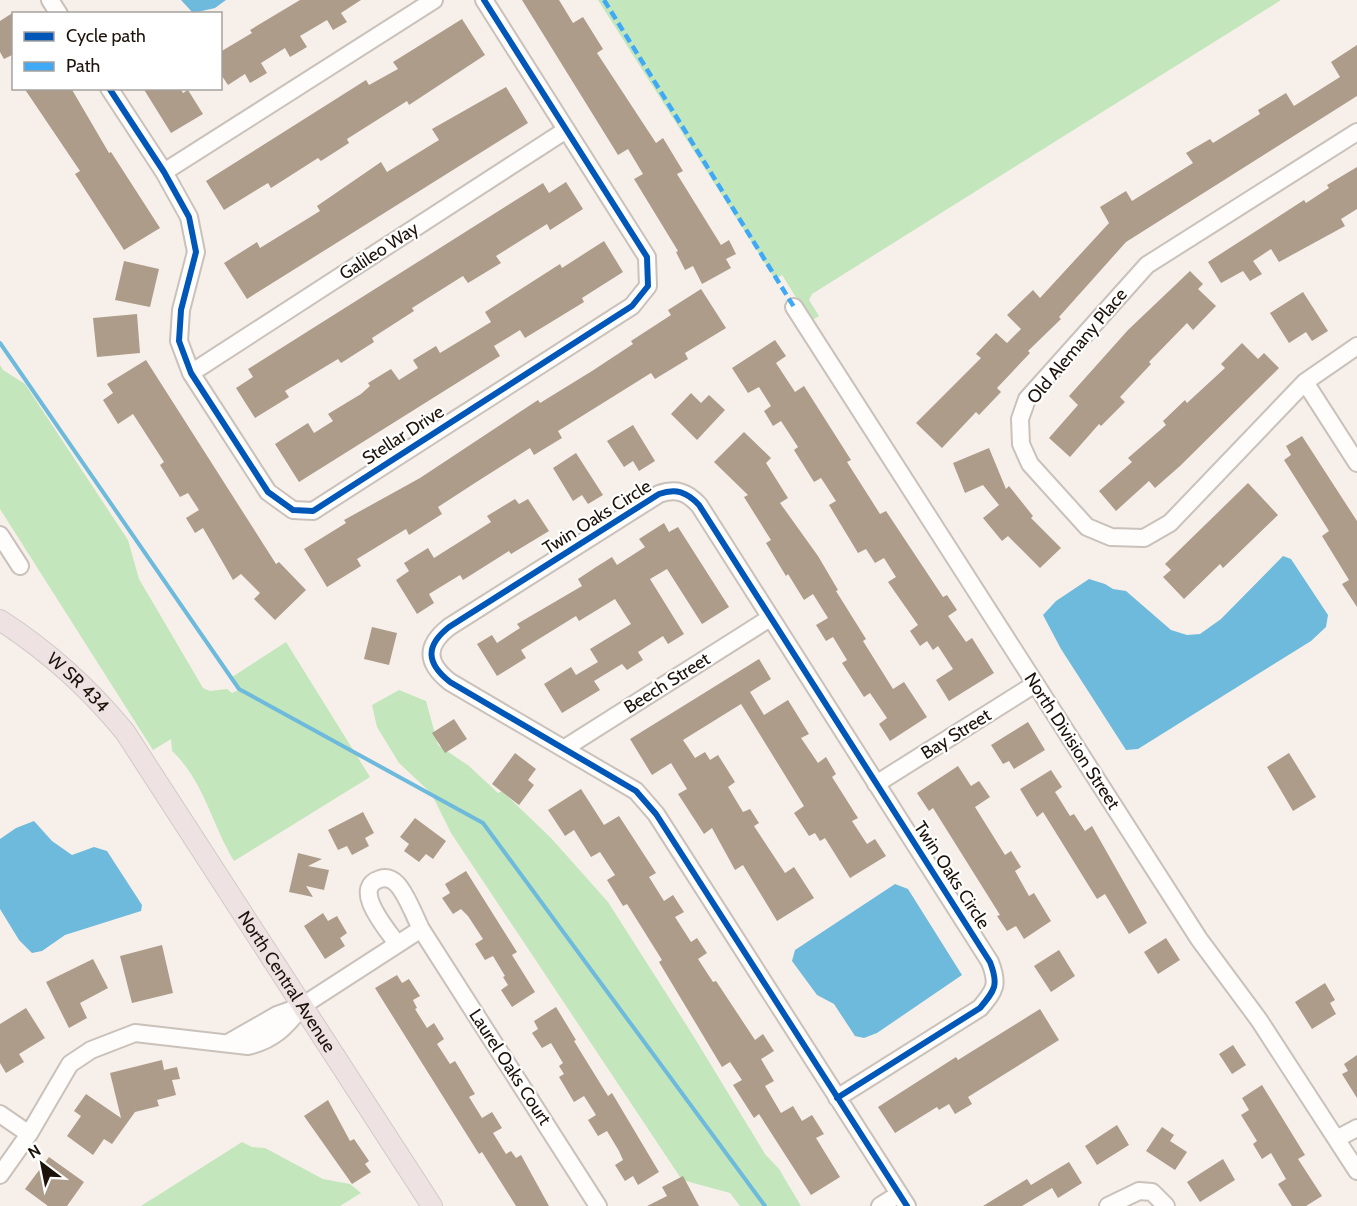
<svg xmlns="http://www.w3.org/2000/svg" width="1357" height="1206" viewBox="0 0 1357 1206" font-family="Cabin,sans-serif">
<rect width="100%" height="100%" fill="#f7f0ea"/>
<path fill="#c3e6bc" d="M598,0H1281L812,294L809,300L819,316L811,321L782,275L775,279Z
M0,365L3,370L25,384L128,540L139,579L203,688L210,691L227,689L232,693L239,690L232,677L286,642L370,777L234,861C212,825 204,781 172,751L171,739L153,750L0,509Z
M399,690L426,701L438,745L469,766L498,793L502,791L551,838L608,902L694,1037L765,1154L779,1169L801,1206H740L730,1193L682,1180L451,833L431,793L399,763L377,727L372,705Z
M242,1142L252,1147L265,1148L323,1179L350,1184L361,1193L340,1206H141Z"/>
<path fill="#6ebadc" d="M181,0H226L215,8L193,13Z
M1283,556L1291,559L1328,615L1326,627L1311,641L1138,749L1126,750L1061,649L1043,615L1056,601L1089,579L1105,584L1113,589L1126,591L1171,630L1187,635L1200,634L1221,619Z
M34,821L52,841L72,855L94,847L107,851L142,905L141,911L65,935L42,951L32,953L19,940L0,909V839L16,828Z
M895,884L908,889L962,975L877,1033L864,1038L855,1036L834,1004L817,995L792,961L795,950Z"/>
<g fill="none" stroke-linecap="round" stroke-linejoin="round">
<path stroke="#6ebadc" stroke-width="4" d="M0,343L239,689L483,823L765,1206"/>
</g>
<path fill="#ac9c89" d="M300,0H361L341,13L347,22L333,30L327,20L300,36L307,47L290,57L285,48L261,63L267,73L250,83L245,74L228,85L220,73V52L252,33L250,30Z
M522,0H559L573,23L583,17L603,49L597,53L656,143L663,138L683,171L677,174L721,245L729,240L736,254L726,259L731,268L702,284L693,266L685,270L676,252L678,251L634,179L643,174L628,149L618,155Z
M14,12V54L4,59L0,52V21Z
M462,19L485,55L409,105L407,101L347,139L349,143L321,161L318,158L271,188L268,183L224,210L206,181L366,80L369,85L398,69L393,62Z
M1357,45V96L1126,242L1059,317L1061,319L1028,351L1030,353L997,388L1001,392L979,415L976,412L942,448L916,423L981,358L976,354L996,333L1007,343L1021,329L1007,315L1033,290L1040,298L1109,223L1100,207L1126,191L1132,201L1193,163L1186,153L1210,139L1213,143L1260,114L1258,110L1286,93L1294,106L1340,77L1331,62Z
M506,87L528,123L247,299L224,263L257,242L260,248L320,211L317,206L381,162L387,172L439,140L432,129Z
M24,88H71L109,153L111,152L160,228L124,250L75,174L80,171Z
M143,88H180L183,93L188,90L203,114L171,133Z
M1357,167V209L1341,219L1345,226L1279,262L1271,249L1253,261L1262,274L1250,281L1243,271L1221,283L1208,262L1304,200L1306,203L1329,188L1327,185Z
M566,182L583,209L550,230L547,224L496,256L501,263L468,283L463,276L412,308L414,311L372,338L374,342L341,363L338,359L285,391L289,397L255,418L236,388L253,377L248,369L543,183L549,193Z
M604,241L623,272L582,298L584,302L525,338L520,330L494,346L500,356L299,482L275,444L308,423L314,433L333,421L328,414L361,394L370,386L368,383L391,369L399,380L418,368L413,360L436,346L440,353L491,322L485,312L560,264L562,268Z
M124,261L159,269L150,307L115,300Z
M1190,271L1203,284L1198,289L1216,306L1193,330L1187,323L1149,362L1151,364L1120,397L1125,402L1101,426L1099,424L1070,457L1049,438L1078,405L1069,396L1128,330Z
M701,289L726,328L685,353L688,359L655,379L651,373L558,431L562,438L534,455L530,448L478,481L438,507L442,514L409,535L406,529L357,559L361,566L327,587L304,549L346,523L344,520L420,478L538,400L540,403L592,371L633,344L631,341L671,315L668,310Z
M1303,292L1328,331L1312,341L1306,332L1289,343L1270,313Z
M137,314L140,353L97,357L93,318Z
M775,340L786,356L776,363L795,392L804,386L851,460L847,462L880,514L886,511L943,597L947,595L957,610L948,616L966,642L972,638L994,673L949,701L936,680L953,669L938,646L933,650L927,641L920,646L910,631L918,625L888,582L896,577L884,558L875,563L866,549L858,553L829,505L836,501L821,478L814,482L794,450L798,447L781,421L773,426L764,411L771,406L759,387L748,393L732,368Z
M1242,343L1258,359L1264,353L1279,368L1180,466L1155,488L1149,481L1116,511L1099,491L1132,462L1128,458L1166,425L1163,421L1185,400L1187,403L1225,368L1221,364Z
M146,360L276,564L279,562L306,590L275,620L254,599L260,593L241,574L233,580L203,528L195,533L186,518L199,510L188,493L180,497L160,465L164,462L133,414L118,424L103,400L113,393L107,384Z
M691,393L701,403L709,395L725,410L697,440L671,414Z
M633,425L655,461L639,471L633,461L624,467L607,441Z
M744,432L771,458L766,463L788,498L780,503L818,556L838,590L836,591L866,639L863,641L893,689L904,682L927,717L890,741L879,724L887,718L870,693L864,697L842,663L847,660L833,637L826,641L816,625L828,618L813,594L804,600L788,574L786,576L766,543L771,540L744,497L748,495L714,462Z
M1302,436L1357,521V607L1342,584L1349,580L1322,536L1329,531L1284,460L1291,455L1286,446Z
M989,448L1006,489L1009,486L1033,516L1031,518L1061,548L1040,568L1008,536L1002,541L983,518L999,505L983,485L965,493L953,463Z
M576,453L603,495L588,504L582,495L573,501L553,468Z
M1248,483L1278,515L1223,568L1220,564L1184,599L1163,577L1171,570L1165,564Z
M515,499L519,504L528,499L549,531L511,554L509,551L463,580L460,575L429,594L434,603L417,614L396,580L409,571L404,563L428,548L434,558L491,522L487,516Z
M664,523L669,532L678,527L729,607L702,624L667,569L650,579L684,634L668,644L663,636L638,652L643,660L627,670L622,664L594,681L600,690L562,713L544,684L571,667L576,675L598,662L590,649L631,624L615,599L579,621L576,616L521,650L526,658L497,676L477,644L492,635L497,643L520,628L517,624L582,586L578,579L596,567L612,557L617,565L645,547L639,539Z
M372,627L397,633L389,665L364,659Z
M759,659L771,679L750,692L764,715L788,700L809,734L801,738L818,763L826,757L836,774L832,777L858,818L852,821L867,844L875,839L886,856L850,878L825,838L820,841L815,833L809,836L794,813L804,806L741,704L683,740L695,758L705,752L710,760L718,755L735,782L728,787L743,812L750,809L759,823L754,826L785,873L794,867L814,898L777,921L743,865L735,870L712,828L704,834L678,794L687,789L671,763L652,775L630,739Z
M454,719L467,739L445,753L432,733Z
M1028,722L1045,750L1014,769L1009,761L1003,764L991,745Z
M515,753L536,769L528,780L534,785L519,805L492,784Z
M1289,753L1316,797L1293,811L1267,767Z
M958,766L971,786L979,781L990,797L975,807L1005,855L1011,851L1021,867L1015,871L1029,896L1034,893L1051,921L1024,939L1016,926L1007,931L997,916L1000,915L933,808L929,811L917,793Z
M1051,770L1062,787L1055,792L1070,816L1074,814L1085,831L1092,826L1147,923L1129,934L1105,894L1097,899L1043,812L1037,817L1020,789Z
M581,789L604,825L619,816L656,873L649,877L664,901L673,895L684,912L675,917L691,942L697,938L707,953L698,959L713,982L716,981L755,1040L763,1034L774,1051L761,1059L774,1081L765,1086L781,1113L793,1106L802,1121L812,1115L824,1134L816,1138L840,1177L811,1195L759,1114L754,1118L733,1085L742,1080L730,1062L722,1067L659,962L662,960L627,904L623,906L607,880L615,875L600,852L591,857L574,830L565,836L548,810Z
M363,812L374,833L365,838L369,846L352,855L347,846L338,850L328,830Z
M415,818L446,841L433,859L426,854L419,862L404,851L409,844L400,837Z
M298,853L322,859L308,866L329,870L324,890L306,886L313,897L289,892Z
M466,871L517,952L512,955L535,992L512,1007L501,990L508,985L503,977L505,976L493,956L485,960L475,944L483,939L468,916L461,909L453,914L442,898L450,893L445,884Z
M323,913L328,921L337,916L347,933L340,938L345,946L325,959L304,926Z
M1166,938L1180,960L1158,974L1144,952Z
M162,945L173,993L132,1003L120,956Z
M1059,950L1075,976L1051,992L1034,966Z
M93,959L108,988L80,1003L87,1018L69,1028L46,982Z
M397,975L402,983L409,979L420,996L413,1000L417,1008L415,1009L427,1028L434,1023L444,1039L437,1044L450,1064L455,1061L475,1094L469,1097L482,1118L492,1112L502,1128L493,1133L506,1154L511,1151L516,1158L521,1155L549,1206H516L482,1152L479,1154L375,988Z
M1325,983L1335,1000L1330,1003L1336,1014L1312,1029L1295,1002Z
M556,1007L576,1040L574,1041L608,1096L612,1093L659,1172L638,1185L633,1176L625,1181L615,1165L623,1160L619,1151L607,1131L598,1136L588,1120L596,1115L584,1096L574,1102L559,1077L564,1074L559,1066L563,1063L551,1043L542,1048L532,1033L538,1029L534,1021Z
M26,1008L45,1038L19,1054L24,1062L6,1073L0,1063V1024Z
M1040,1009L1059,1040L968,1097L972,1104L955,1114L949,1104L939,1110L937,1107L895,1133L878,1107L956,1057L958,1060Z
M1233,1045L1246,1065L1232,1074L1219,1054Z
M1357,1055V1098L1342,1074L1348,1071L1344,1064Z
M162,1060L164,1070L177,1067L180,1079L172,1080L176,1095L157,1100L159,1106L135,1112L112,1144L104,1139L93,1155L67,1136L81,1116L74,1111L86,1094L121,1118L110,1073Z
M1262,1085L1305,1155L1298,1159L1322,1196L1306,1206H1292L1278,1184L1286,1179L1271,1153L1262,1159L1253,1144L1257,1141L1241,1115L1249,1110L1242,1098Z
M328,1100L350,1141L354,1139L369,1161L365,1164L371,1172L352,1184L304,1116Z
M1117,1125L1129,1145L1097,1165L1085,1146Z
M1162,1127L1174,1135L1170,1141L1187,1152L1175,1170L1146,1151Z
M49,1157L84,1182L67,1206H48L25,1189Z
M1223,1159L1235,1180L1200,1202L1187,1182Z
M1069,1162L1082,1183L1058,1198L1052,1188L1022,1206H983L1027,1179L1031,1185Z
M683,1176L699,1206H647L667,1196L662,1187Z"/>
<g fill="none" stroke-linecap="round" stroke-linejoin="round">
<g stroke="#c9c1ba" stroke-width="20">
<path id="minor" d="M50,0L59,14
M109,88L164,172L189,217L196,252L181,310L179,341L191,373L268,492L293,510L313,511L632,306L648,286L647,257L484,0
M1357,132L1147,265L1027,399L1020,419L1021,444L1030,464L1087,527L1111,537L1144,538L1170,523L1305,382L1357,346
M164,172L434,0
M794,307L1199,939L1259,1020L1357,1171
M191,373L566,130
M1305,382L1357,463
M0,535L20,566
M565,748L770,618
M876,784L1035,684
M397,944C388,930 350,888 380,879C386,877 392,879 397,884C407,895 414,915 421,929L598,1206
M228,1043L277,1015L302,1006L421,929
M837,1098L980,1008C995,990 999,985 990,962L699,505C687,492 676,488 659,494L449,627C425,646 426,663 450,682L636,791L656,814L907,1206
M0,1114L29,1134
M1338,1138L1357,1128
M0,1175L29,1134L70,1064L91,1050L135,1033L248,1046C274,1040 287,1026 302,1006
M880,1206L899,1194
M1108,1206L1139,1191L1152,1192L1166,1206"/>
</g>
<g stroke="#cfcac7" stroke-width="22">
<g id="major">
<path id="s1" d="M0,620C48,651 89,688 125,732L432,1206"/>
</g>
</g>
<use href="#minor" stroke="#fefdfc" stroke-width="16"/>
<use href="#major" stroke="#eee2e3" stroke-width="20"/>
<path stroke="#3fa9f5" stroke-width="4.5" stroke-dasharray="9 4.5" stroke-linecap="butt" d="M604,0L794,307"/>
<g stroke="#fff" stroke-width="10">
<path id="cycleway" d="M109,88L164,172L189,217L196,252L181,310L179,341L191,373L268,492L293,510L313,511L632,306L648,286L647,257L484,0
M837,1098L980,1008C995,990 999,985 990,962L699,505C687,492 676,488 659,494L449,627C425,646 426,663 450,682L636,791L656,814L907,1206"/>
</g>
<use href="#cycleway" stroke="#0057b8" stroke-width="6"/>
</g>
<g text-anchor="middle" stroke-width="4.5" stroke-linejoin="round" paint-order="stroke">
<g font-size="18" fill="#1d130a" stroke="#fff">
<text transform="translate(379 251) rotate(-33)" y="6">Galileo Way</text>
<text transform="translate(1077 346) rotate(-50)" y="6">Old Alemany Place</text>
<text transform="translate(403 435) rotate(-33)" y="6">Stellar Drive</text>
<text transform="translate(597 517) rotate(-32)" y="6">Twin Oaks Circle</text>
<text dy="6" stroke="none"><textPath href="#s1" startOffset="100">W SR 434</textPath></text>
<text transform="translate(667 683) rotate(-32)" y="6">Beech Street</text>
<text transform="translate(956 734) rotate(-32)" y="6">Bay Street</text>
<text transform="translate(1072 741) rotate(57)" y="6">North Division Street</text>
<text transform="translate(952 875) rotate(57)" y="6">Twin Oaks Circle</text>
<text dy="6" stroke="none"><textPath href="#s1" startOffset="466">North Central Avenue</textPath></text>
<text transform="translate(510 1067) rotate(57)" y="6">Laurel Oaks Court</text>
</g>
</g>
<rect x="12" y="12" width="210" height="78" fill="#ffffff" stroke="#a5a19d" stroke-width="1.5"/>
<rect x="24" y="32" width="30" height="9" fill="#0057b8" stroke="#a5a19d" stroke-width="1.5"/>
<text x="66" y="42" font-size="18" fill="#1d130a">Cycle path</text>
<rect x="24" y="62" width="30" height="9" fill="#3fa9f5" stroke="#a5a19d" stroke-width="1.5"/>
<text x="66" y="72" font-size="18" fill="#1d130a">Path</text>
<g transform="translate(42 1164) rotate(328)" stroke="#ffffff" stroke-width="4.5" paint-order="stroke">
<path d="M0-4.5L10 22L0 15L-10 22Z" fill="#1d130a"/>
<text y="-9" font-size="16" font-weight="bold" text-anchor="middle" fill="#1d130a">N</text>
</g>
</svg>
